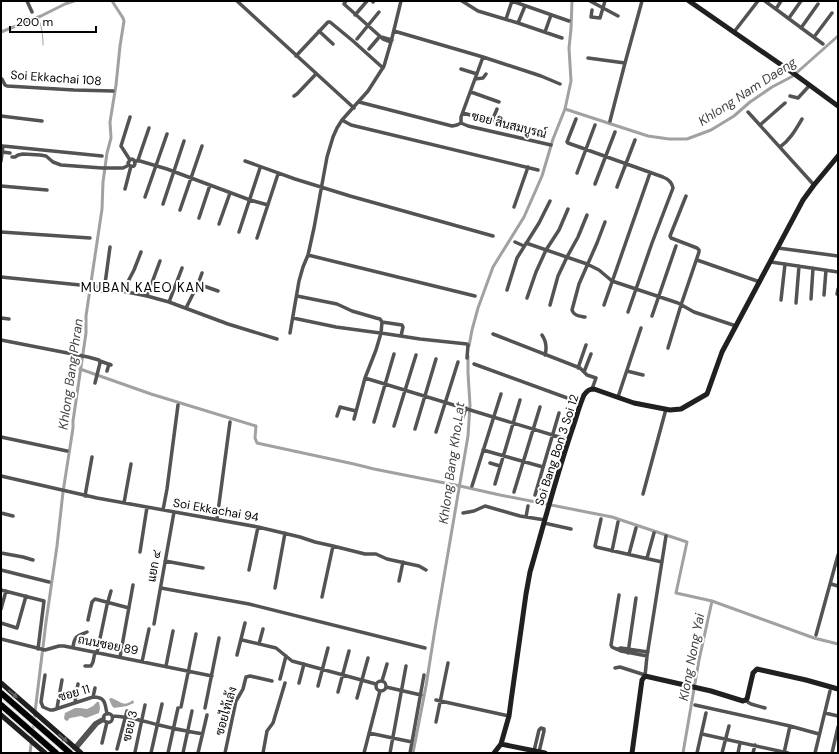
<svg xmlns="http://www.w3.org/2000/svg" width="839" height="754" viewBox="0 0 839 754" font-family="'DM Sans',Sarabun,sans-serif">
<rect width="100%" height="100%" fill="#fff"/>
<path fill="#a1a1a1" d="M111,698C121,701 123,708 133,700L134,703L127,706L114,708L112,706L109,699Z
M97,702H99L100,708L99,713L86,718L81,716L70,718L67,721L65,720L64,718L65,713L75,708H80L87,709L93,706Z"/>
<g fill="none" stroke-linecap="round" stroke-linejoin="round">
<path stroke="#a1a1a1" stroke-width="1" d="M38,18C42,27 43,35 43,45"/>
<path stroke="#a1a1a1" stroke-width="3" d="M1,32L41,16L65,4L74,1
M565,109L648,136L669,139H687L711,130L734,116L750,102L772,87L793,76L838,36
M469,346L472,330L478,308L493,267L524,217L542,176L553,139L565,109L571,81L569,48L571,29L572,1
M80,369L151,394L256,426L255,438L257,443L266,445L354,464L374,469L460,486L500,495L612,517L687,542L676,593L712,601
M30,753L46,622L57,546L63,492L73,428V421L86,333V316L102,209L103,182L107,153L111,138L110,122L116,85L120,46L124,21L123,18L112,1
M413,753L426,686L435,629L468,436L470,405L468,373V356
M683,753L699,660L712,601L814,638L838,644"/>
<g stroke="#dbdbdb" stroke-width="8">
<path id="highway" d="M1,693L70,753
M1,705L56,753"/>
</g>
<path stroke="#535353" stroke-width="3.5" d="M27,1L32,12
M237,1L354,108
M346,1L344,4L383,39L391,42
M462,1L478,11L518,23L562,38
M512,1L569,21
M590,1L618,16
M765,1L823,44
M373,2L374,1
M776,9L781,1
M592,10L591,17L600,18L605,1
M355,15L367,1
M789,18L801,1
M506,19L512,1
M518,23L525,6
M801,28L818,4
M319,31L333,44
M394,31L483,57L541,76L560,84
M545,32L551,15
M734,32L758,1
M381,37L392,40
M814,37L832,13
M357,39L379,12
M369,49L380,36
M296,56L328,22H330L353,41L383,68
M483,57L461,117V123L468,126L551,145
M588,58L625,63
M461,69L477,74
M1,79H2L5,85L7,86L74,90L113,91
M475,79L483,78L486,74
M471,92L499,102
M294,96L297,94L316,74
M790,96L798,98L810,85
M359,102L452,126L457,125L461,123
M748,112L814,185
M463,113L492,121L497,109
M1,116L42,121
M130,117L121,146L130,160L132,159L134,160L135,164L134,166C131,167 129,166 128,163L130,160
M576,119L567,142L568,143L663,177C668,179 672,182 673,188L652,243L628,312
M342,120L351,125L538,170
M610,121L625,63L642,1
M760,125L785,103
M3,146L102,156
M780,147C790,140 796,129 802,119
M2,152L10,153
M12,157H15L18,155L23,154L40,155L46,156L53,162L61,165L102,168H123L129,165
M138,160L149,128
M1,161L3,146H1
M135,161H140L167,169L250,200L268,205
M245,161L295,179L350,196L493,236
M577,173L595,125
M595,184L615,132
M1,186L47,190
M617,187L635,140
M125,189L131,166
M145,197L167,134
M163,204L184,141
M514,207L528,167
M180,210L202,146
M199,218L210,185
M219,224L230,193
M1,232L90,238
M239,232L260,168
M257,238L278,174
M515,242L524,246
M526,243L587,264L599,270L612,281L678,303L694,312L736,326
M778,248L838,256
M308,255L314,228L327,157L333,137L337,128L342,120L368,91L384,66L391,42L401,1
M697,260L760,282
M771,262L838,272
M1,277L100,287
M105,284L110,247
M198,284L218,291
M100 288a4 4 0 1 1 8 0a4 4 0 1 1-8 0Z
M107,288L147,296L169,302L228,324L277,339
M507,290L517,258L539,223L550,201
M123,291L134,270L141,252
M837,294L838,289
M824,295L826,270
M147,296L160,261
M297,296L337,304L352,311L376,318L380,319L382,322L381,333L376,350L365,378L354,419
M527,298L536,272L546,250L559,230L568,209
M811,299L813,268
M781,300L785,264
M169,302L182,268
M796,303L799,266
M550,305L558,276L567,257L578,237L587,215
M604,305L650,173
M186,308L198,284L202,273
M652,316L676,246
M585,317C579,316 574,316 572,310L579,284L597,243L605,222
M1,318L9,319
M293,318L336,327L380,333
M382,322L402,325L403,327L401,336
M290,333L299,281L303,267L308,255L475,296
M381,333L420,339L467,344L468,345L467,358
M493,334L580,368L587,375L596,378L592,389
M542,335C546,341 547,348 545,355
M1,340L88,357L99,360L100,363L95,383
M668,348L681,305L699,252V250L697,248L671,238L670,236L686,196
M100,361L111,365
M474,364L581,403
M578,368L586,345
M107,371L109,364
M627,371L643,375
M584,372L591,354
M365,378L569,440
M618,397L641,328
M337,416L340,407L356,411
M374,422L394,354
M394,426L416,355
M415,429L436,359
M436,432L458,362
M457,435L466,408
M1,437L67,451
M483,450L543,467
M490,463L500,466
M1,476L97,498L258,527L300,537L315,542L333,546L365,554H376L387,559L419,566L426,570
M495,484L520,400
M472,486L501,394
M514,492L540,407
M643,494L666,409
M535,495L559,413
M85,496L92,457
M124,503L131,464
M163,510L167,489L178,405
M1,513L13,516
M463,513L474,511L485,506L520,516L545,520
M526,517L528,506
M217,519L230,422
M601,519L595,546L596,547L662,562
M544,523L571,529
M612,551L618,522
M140,552L147,507
M1,553L23,557L33,560
M629,554L636,528
M647,558L654,533
M165,561L203,568
M1,570L49,582
M249,570L258,527
M399,581L403,562
M831,584L838,586
M161,588L249,604L425,648
M275,588L285,533
M1,590L44,601L38,649
M619,595L611,645L612,647C615,649 618,649 621,651L647,656
M322,597L333,546
M1,609L6,591
M88,620L92,602L95,599L129,608
M1,623L17,628L26,596
M154,624L174,512
M816,635L838,555
M1,639L45,650L59,646H64L212,676
M242,640L276,648L292,661L376,684
M259,644L263,629
M73,648C74,636 77,636 87,632
M618,649L621,648L648,652
M97,653L107,605L111,591
M628,653L636,598
M237,655L245,623
M120,657L133,585
M142,662L149,629
M85,666H91L93,662L95,652
M166,666L173,631
M615,668L620,667L645,675
M45,675L41,702L43,707L50,710H53L93,697C106,697 105,704 107,714
M645,676L647,656L666,536
M280,679L286,656
M382,681L387,664
M376 686a5 5 0 1 1 10 0a5 5 0 1 1-10 0Z
M299,683L304,664
M318,686L328,648
M386,687L421,695
M338,692L349,651
M93,697L95,688
M357,698L368,658
M436,700L509,716
M746,701L751,704L765,708
M75,702L78,684
M695,705L790,726L819,734
M181,707L196,634
M57,708L62,680
M205,708L219,638
M825,713L838,716
M103.5 718a4.5 4.5 0 1 1 9 0a4.5 4.5 0 1 1-9 0Z
M112,716C128,716 143,721 159,725C173,729 188,731 202,734
M436,722L448,663
M369,733L412,742
M702,734L788,753
M102,743L107,722
M74,748L95,723L104,718
M76,749L97,724L104,720
M117,749L127,711
M534,751L539,730L541,728L544,729V731L539,752
M135,752L145,705
M151,753L162,704
M168,753L178,708
M183,753L192,711
M198,753L207,715
M225,753L236,701L239,696L243,689L246,677L250,676L272,681
M263,753L267,731L273,723L285,683
M364,753L380,691
M390,753L406,666
M410,753L424,675
M697,753L706,713
M722,753L729,726
M738,753L740,743
M753,753L755,745
M784,753L790,726
M815,753L830,691
M832,753L838,727"/>
<path stroke="#202020" stroke-width="5" d="M689,1L793,73L838,106
M1,683L81,753
M1,715L45,753
M501,744L545,753
M494,753L501,744L509,716L511,701L526,594L530,572C544,524 556,477 572,430C576,419 579,406 584,395C587,391 589,389 594,389L634,403L670,410L681,409L707,394L722,352L803,200L814,185L838,156
M632,753L642,680L645,676L711,691L743,701L747,699L753,673L757,669L806,680L838,689"/>
<use href="#highway" stroke="#000" stroke-width="6"/>
</g>
<defs><path id="oneway-solid" d="M-6-.8H1V-3.2L6.5 0L1 3.2V.8H-6Z"/></defs>
<g fill="#636363">
<use href="#oneway-solid" transform="translate(13 694) rotate(41)"/>
<use href="#oneway-solid" transform="translate(63 738) rotate(41)"/>
</g>
<g text-anchor="middle" stroke-width="4" stroke-linejoin="round" paint-order="stroke">
<g font-size="12" fill="#000" stroke="#fff">
<text transform="translate(56 78) rotate(4)" y="4">Soi Ekkachai 108</text>
<text transform="translate(509 125) rotate(14)" y="4">ซอย สินสมบูรณ์</text>
<text transform="translate(557 450) rotate(-72)" y="4">Soi Bang Bon 3 Soi 12</text>
<text transform="translate(216 510) rotate(10)" y="4">Soi Ekkachai 94</text>
<text transform="translate(154 566) rotate(-80)" y="4">แยก ๔</text>
<text transform="translate(108 645) rotate(11)" y="4">ถนนซอย 89</text>
<text transform="translate(74 693) rotate(-16)" y="4">ซอย 11</text>
<text transform="translate(226 711) rotate(-74)" y="4">ซอยไท้เล้ง</text>
<text transform="translate(130 726) rotate(-77)" y="4">ซอย 3</text>
</g>
<g font-size="13" font-style="italic" fill="#424242" stroke="#fff">
<text transform="translate(747 91) rotate(-33)" y="5">Khlong Nam Daeng</text>
<text transform="translate(70 374) rotate(-82)" y="5">Khlong Bang Phran</text>
<text transform="translate(451 463) rotate(-82)" y="5">Khlong Bang Kho Lat</text>
<text transform="translate(691 657) rotate(-79)" y="5">Klong Nong Yai</text>
</g>
<g font-size="13" letter-spacing="1" fill="#000" stroke="#fff">
<text x="143" y="292">MUBAN KAEO KAN</text>
</g>
</g>
<rect width="839" height="754" fill="none" stroke="#000000" stroke-width="4"/>
<path d="M10 26v6h86v-6" fill="none" stroke="#000000" stroke-width="2"/>
<text x="16" y="26" font-size="12" fill="#000000" stroke="#ffffff" stroke-width="3" paint-order="stroke">200 m</text>
</svg>
